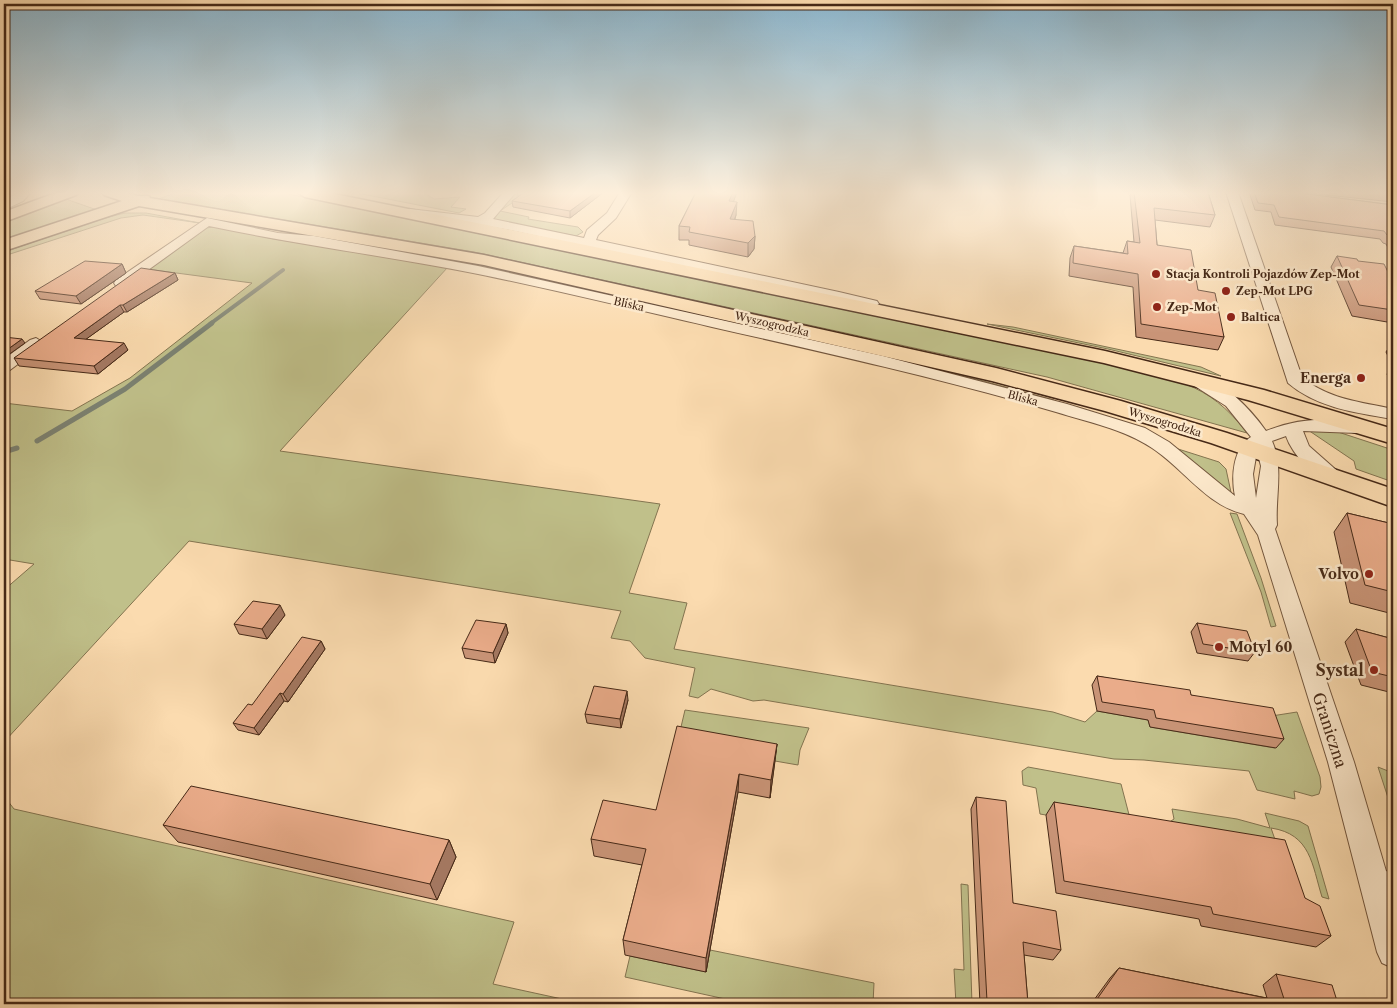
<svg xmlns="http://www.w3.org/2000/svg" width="1397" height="1008" viewBox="0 0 1397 1008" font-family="'Libre Caslon Text',serif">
<rect width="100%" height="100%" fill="#fbdbaf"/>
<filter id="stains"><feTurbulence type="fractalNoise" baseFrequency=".004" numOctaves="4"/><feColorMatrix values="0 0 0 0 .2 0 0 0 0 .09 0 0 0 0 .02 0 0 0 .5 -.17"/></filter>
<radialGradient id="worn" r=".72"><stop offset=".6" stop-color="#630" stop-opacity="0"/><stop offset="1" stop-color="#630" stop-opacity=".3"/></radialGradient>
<path fill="#c0c08a" stroke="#837450" d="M178,192H279L1113,365C1172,380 1207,380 1247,433L1047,377L474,252L158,199Z
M352,192H423L434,199L460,197L451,207L466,209L459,213Z
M521,192L517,195L521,197L500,211L529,217L528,219L578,227L583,232L576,236L488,219L511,196L521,192L526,193Z
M63,198L97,210L4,241V221Z
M125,213H146L200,223L143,215L121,218L4,256V252L97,220Z
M216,227L274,239L448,267L280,451L660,504L629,593L687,603L674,649L1053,712L1085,722L1097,711L1148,720L1150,727L1275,748L1265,717L1297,712L1320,777L1321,787L1319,794L1312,796L1294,791L1295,799L1257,790L1249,771L1144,760L1114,759L764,700L753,701L711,689L698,698L689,696L695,668L645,658L630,641L611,638L621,611L189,541L4,742V590L34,564L4,559V403L72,411L130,378L252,283L146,269L204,228Z
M299,236L328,238L500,270L927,366L1054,400V402L895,361Z
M987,324L1013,327L1201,367L1221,376L1108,349Z
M1308,430H1332L1393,450V482L1356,469L1354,461Z
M1175,448L1219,462L1226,469L1232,497Z
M1230,513L1237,514L1261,578L1276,626L1271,627L1261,592Z
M685,710L809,728L800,750L798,765L677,744Z
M1028,767L1121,784L1133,830L1040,814L1036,788L1023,785L1022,771Z
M1378,767L1393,773V813Z
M4,796L14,809L514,922L493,984L585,1004H4Z
M1172,809L1237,819L1270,828L1265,813L1299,821L1308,826L1329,899L1322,897C1312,865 1311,834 1271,828L1280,854L1168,823L1174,819Z
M961,884L968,885L972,1004H956L954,969L964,970Z
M710,950L874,983L873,1004H748L625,977L630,956L706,972Z"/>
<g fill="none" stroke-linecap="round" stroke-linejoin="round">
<path stroke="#7b8171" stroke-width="4" d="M210,324L283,270"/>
<path stroke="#7b8171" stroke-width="5" d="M37,441L125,389L212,323
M4,452L17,448"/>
<g stroke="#73563d" stroke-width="2">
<path id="minor" d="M19,192H31L23,201L4,210V201Z
M504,192H516L493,219L584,238L587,230L607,213L620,192H632L616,218L598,235L596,240L839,292L877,301L879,304L872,308L510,230L460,221L410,217L404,213L410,209L478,217L485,213Z
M1226,192H1238L1302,377C1327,399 1361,402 1393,409V419C1357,413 1317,408 1288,383Z
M207,218L278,233L314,236L478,266L883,356L1067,404L1145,428L1169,442L1235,496C1231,477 1233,448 1251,437L1226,406L1190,383L1188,379L1190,375C1214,369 1253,412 1266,431C1296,419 1330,416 1363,424L1366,428L1363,432L1357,433L1303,431L1309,446L1343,476L1340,480C1319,486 1292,454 1286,436L1272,441C1284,468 1275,496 1277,525L1275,529L1354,762L1386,871L1393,874V968L1382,963L1377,952L1328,762L1258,535L1244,514C1206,505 1184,469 1152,448C1124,429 1088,422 1056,412C942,379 827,353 712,327C634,309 556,290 478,274C388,256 298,245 209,226L126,286H116L114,283L116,280ZM1257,451L1261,466L1256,498L1253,474Z
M36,338L44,343L42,346L10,370L4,372V359L30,340Z"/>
</g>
<g stroke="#462917" stroke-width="3">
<path id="major" d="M58,192H79L76,195L4,222V212Z
M102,192H124L138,196H149L150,198L484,255L996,368L1121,401L1227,433L1393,489V507L1211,443L1105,411L992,381L484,265L139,206L4,251V240L122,201L104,195Z
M297,192H325L1105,351L1264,390L1393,429V444L1248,400L1104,363L305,197Z"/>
</g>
<use href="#minor" fill="#fce8cb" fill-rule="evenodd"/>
<use href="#major" fill="#fbdbaf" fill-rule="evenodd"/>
</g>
<path fill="#c99477" stroke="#462917" d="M525,192H604L570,218L513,207L512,201Z
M696,192H737L733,202L736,215L735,219L755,236L754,249L748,257L689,245V240H679V226Z
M1131,192H1208L1215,215L1210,227L1155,220L1157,245L1198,290L1224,337L1218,350L1136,337L1133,287L1069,276L1070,258L1074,246L1123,253L1127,241L1134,242L1130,195Z
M1249,192H1292L1393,205V257L1386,244L1383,243L1380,239L1275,225L1271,212L1255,210Z
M1298,192H1393V202Z
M1337,256L1393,282V323L1352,316L1331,267Z
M122,264L126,273L81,304L40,299L35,291Z
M175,273L178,280L127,312H124L86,339L128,350L98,374L19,366L14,358Z
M1393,341V385L1387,374L1393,366L1386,352Z
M1347,513L1393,524V614L1350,603L1334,532Z
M285,615L267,639L239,634L234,624Z
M1197,623L1255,652L1248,661L1197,653L1191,632Z
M506,624L508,633L495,663L465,658L462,648Z
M1356,629L1393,639V693L1361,685L1345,642Z
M321,641L325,649L288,702L284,701L259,735L238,730L233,723L252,705Z
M1097,676L1191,695L1284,739L1276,748L1150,727L1148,720L1097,711L1092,685Z
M628,700L621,728L587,723L585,714Z
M777,744L770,798L738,792L706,972L625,955L623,940L642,865L594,856L591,839L656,810Z
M976,797L1013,903L1061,950L1053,960L1024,955L1028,1004H980L971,809Z
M1054,802L1305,898L1331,936L1316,947L1201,926L1199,919L1056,893L1046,815Z
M163,825L449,840L456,857L437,900L178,842Z
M1119,968L1267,998L1263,985L1276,974L1338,1004H1091L1110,978Z"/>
<path fill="#a47861" stroke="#462917" d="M596,192H604L570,218V211Z
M733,192H737L729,214V201Z
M737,202L736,215L730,232V219Z
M755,236L754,249L748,257V243Z
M122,264L126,273L81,304L76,296Z
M175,273L178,280L127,312L123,305Z
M120,305L124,312L78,345L74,338Z
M22,339L25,343L4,358V352Z
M124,343L128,350L98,374L94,366Z
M280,605L285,615L267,639L262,629Z
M506,624L508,633L495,663L493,653Z
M321,641L325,649L288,702L283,694Z
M627,691L628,700L621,728L620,719Z
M280,693L284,701L259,735L254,728Z
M777,744L775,761L770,798L771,780Z
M739,774L738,792L706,972V958Z
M449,840L456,857L437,900L430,884Z"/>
<path fill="#eaac8a" stroke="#462917" d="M525,192H596L570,211L512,201Z
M696,192H733L729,201L737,202L730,219L753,221L755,236L748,243L689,232L690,227L679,226Z
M1134,192H1208L1215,215L1154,208L1157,245L1191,250L1198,290L1215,293L1224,337L1141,324L1138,274L1073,263L1074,246L1128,254L1127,241L1140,243Z
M1254,192H1292L1393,205V241L1390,236L1387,235L1384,231L1279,217L1274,205L1258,203Z
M1372,192H1393V194Z
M1337,256L1357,259L1358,261L1384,264L1393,282V310L1359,305Z
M85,261L122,264L76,296L35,291Z
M141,268L175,273L123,305H120L74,338L124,343L94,366L14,358Z
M4,337L22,339L4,352Z
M1347,513L1393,524V592L1365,585Z
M253,601L280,605L262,629L234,624Z
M476,620L506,624L493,653L462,648Z
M1197,623L1247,631L1255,652L1203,644Z
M1356,629L1393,639V677L1372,672Z
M302,637L321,641L283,694L280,693L254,728L233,723L248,704L252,705Z
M1097,676L1190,690L1191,695L1273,708L1284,739L1156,718L1154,710L1102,702Z
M594,686L627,691L620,719L585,714Z
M677,726L777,744L771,780L739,774L706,958L623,940L646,849L591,839L603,800L656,810Z
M191,786L449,840L430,884L163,825Z
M976,797L1006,801L1013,903L1056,911L1061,950L1023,942L1028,1004H1003L987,1001Z
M1054,802L1285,840L1305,898L1320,906L1331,936L1213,914L1211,907L1064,881Z
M1119,968L1285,1002L1276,974L1332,985L1338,1004H1095V1002Z"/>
<linearGradient id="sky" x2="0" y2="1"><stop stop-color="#8bb7d0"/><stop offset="0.58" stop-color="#fdefdb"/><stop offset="1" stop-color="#fdefdb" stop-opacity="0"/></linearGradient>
<rect width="1397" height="333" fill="url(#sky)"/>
<g fill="#8f2418" stroke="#fce8cb" stroke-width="2">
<circle cx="1156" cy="274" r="5"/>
<circle cx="1226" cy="291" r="5"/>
<circle cx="1157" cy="307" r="5"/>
<circle cx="1231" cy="317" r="5"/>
<circle cx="1361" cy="378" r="5"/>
<circle cx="1369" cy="574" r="5"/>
<circle cx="1219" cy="647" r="5"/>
<circle cx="1374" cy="670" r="5"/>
</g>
<g text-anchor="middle" stroke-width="5" stroke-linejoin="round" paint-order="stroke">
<g font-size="11" font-weight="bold" fill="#462917" stroke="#fce8cb" text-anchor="start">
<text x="1166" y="278">Stacja Kontroli Pojazdów Zep-Mot</text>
<text x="1236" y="295">Zep-Mot LPG</text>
<text x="1167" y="311">Zep-Mot</text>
<text x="1241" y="321">Baltica</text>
</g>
<g font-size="11" fill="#462917" stroke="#fce8cb">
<text transform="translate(629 304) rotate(13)" y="4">Bliska</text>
<text transform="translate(772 324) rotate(13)" y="4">Wyszogrodzka</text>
<text transform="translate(1023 398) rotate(15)" y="4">Bliska</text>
<text transform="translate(1165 422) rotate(17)" y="4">Wyszogrodzka</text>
</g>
<g font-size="14" font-weight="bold" fill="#462917" stroke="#fce8cb" text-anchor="end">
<text x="1351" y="383">Energa</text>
<text x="1359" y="579">Volvo</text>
<text x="1229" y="652" text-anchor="start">Motyl 60</text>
</g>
<g font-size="16" font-weight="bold" fill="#462917" stroke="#fce8cb" text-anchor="end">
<text x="1364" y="676">Systal</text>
</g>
<g font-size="16" fill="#462917" stroke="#fce8cb">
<text transform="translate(1330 730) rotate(72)" y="6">Graniczna</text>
</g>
</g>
<rect width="1397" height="1008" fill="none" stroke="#fbdbaf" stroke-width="20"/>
<rect x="5" y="5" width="1387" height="998" fill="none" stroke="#462917" stroke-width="2.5"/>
<rect x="10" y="10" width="1377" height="988" fill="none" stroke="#462917"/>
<rect width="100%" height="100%" filter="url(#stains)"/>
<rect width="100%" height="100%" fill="url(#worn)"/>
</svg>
